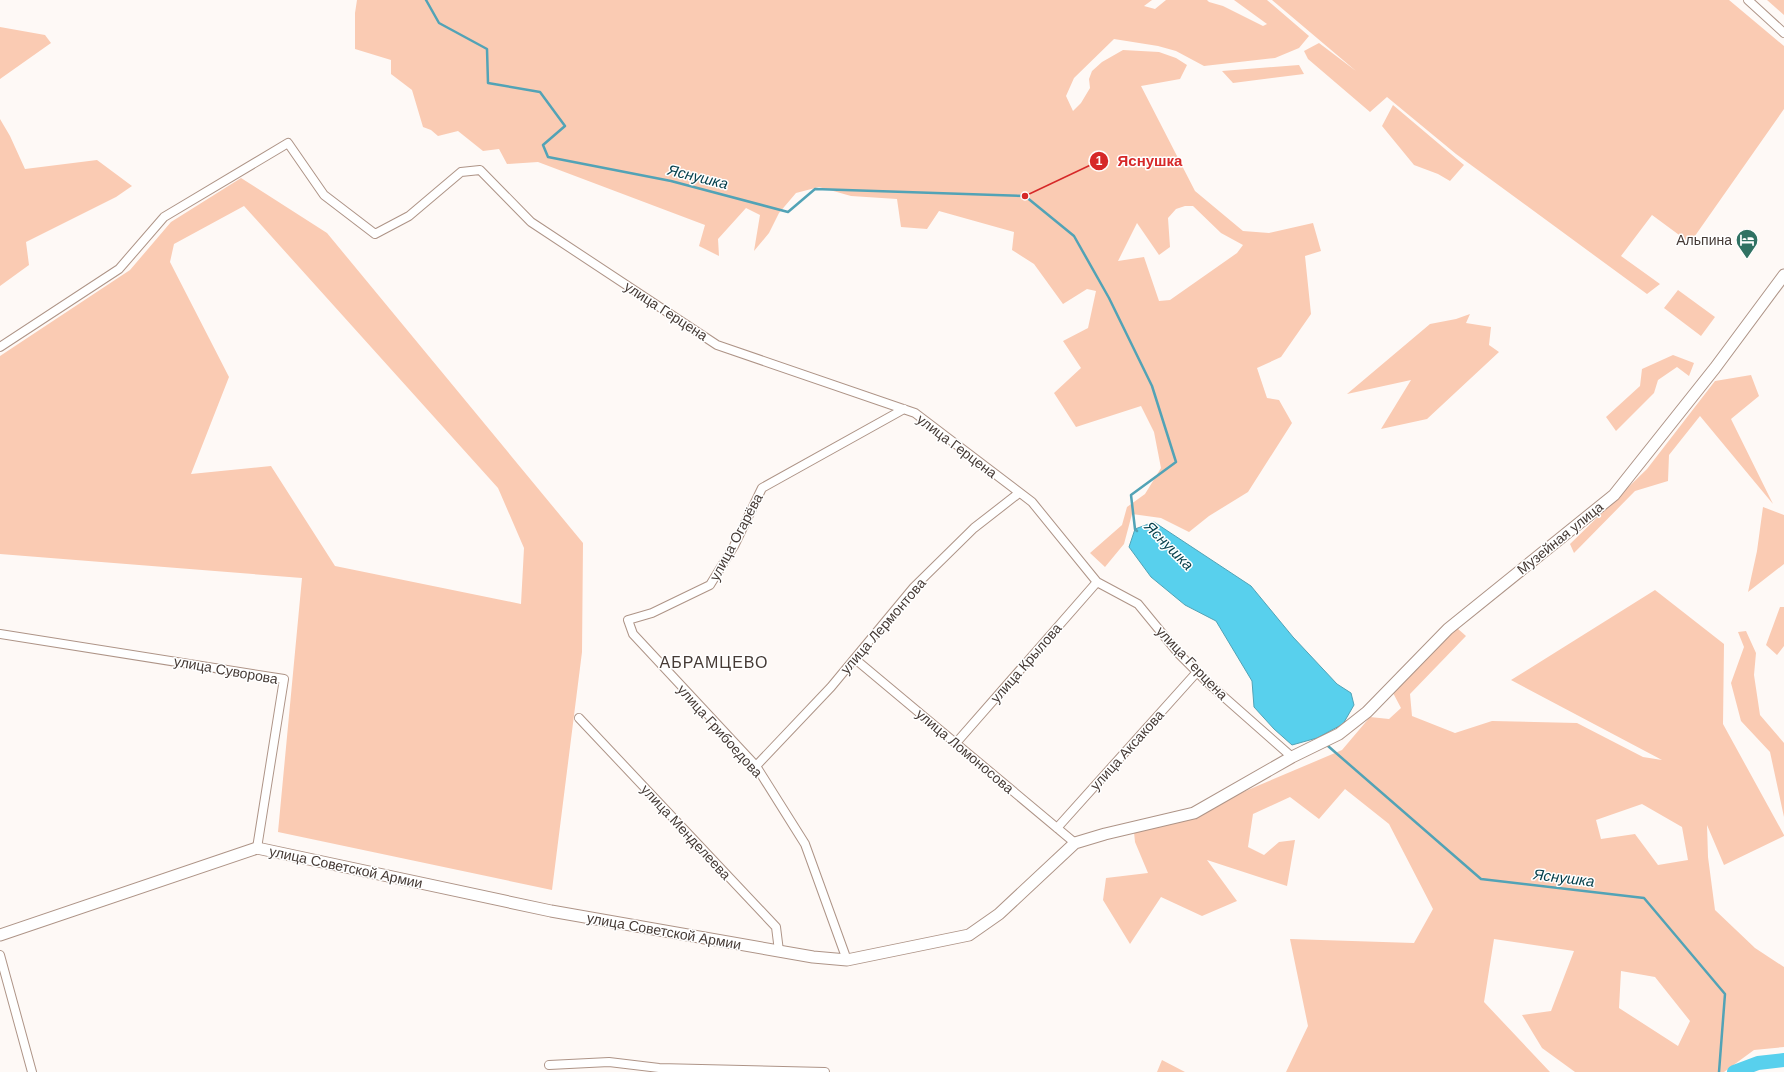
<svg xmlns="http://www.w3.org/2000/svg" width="1784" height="1072" viewBox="0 0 1784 1072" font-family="Helvetica,sans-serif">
<rect width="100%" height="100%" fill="#fef9f6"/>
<path fill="#facbb3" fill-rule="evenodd" d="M357,0H1152L1144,6L1155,9L1166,0H1207L1209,2L1223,6L1263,26L1267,24L1234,0H1267L1309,36L1299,48L1275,58L1204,66L1176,51L1158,46L1114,39L1074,78L1066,96L1073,111L1081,103L1090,88L1089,79L1092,71L1102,62L1123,50L1159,52L1176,58L1187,65L1180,79L1141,86L1195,191L1243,231L1269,233L1313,223L1321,251L1305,256L1311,314L1281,357L1257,368L1267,398L1279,400L1292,423L1248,492L1209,516L1189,532L1161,518L1132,514L1124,544L1105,567L1090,553L1122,525L1127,507L1145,494L1161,468L1154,432L1141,406L1076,427L1054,393L1081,368L1063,341L1088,328L1096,291L1087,289L1063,304L1034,264L1012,250L1014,232L939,211L927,229L901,227L897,199L851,196L819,187L796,193L779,213L769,233L754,251L760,215L746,208L718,239L719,256L699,246L705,225L538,162L507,164L499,149L483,151L458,131L438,136L431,130L423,127L412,90L391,74V60L355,49V13ZM1185,206H1193L1221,233L1243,245L1237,253L1170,300L1159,301L1144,257L1118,261L1137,223L1159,255L1170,247L1168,218L1176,209Z
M1272,0H1729L1784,46V109L1690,243L1652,215L1621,256L1660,284L1647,294L1456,154L1387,97L1370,112L1308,59L1304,51L1319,43L1356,71Z
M1767,0H1784V15Z
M0,27L45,35L51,43L0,79Z
M1299,65L1304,74L1233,83L1222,71Z
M1393,105L1464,165L1450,181L1438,174L1414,165L1382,126Z
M0,119L10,136L25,169L97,160L132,186L116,197L26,242L29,265L0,286Z
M241,178L327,233L583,543L582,652L552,890L278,832L302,578L0,554V356L130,270L171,222ZM244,206L498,488L524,548L521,604L335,566L271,466L191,474L229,377L170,262L174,244Z
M1678,290L1715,317L1701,336L1664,308Z
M1470,314L1466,323L1491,327L1489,345L1499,352L1427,419L1381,429L1411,380L1347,394L1430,324L1456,319Z
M1673,355L1694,363L1689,376L1677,367L1658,380L1654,393L1616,431L1606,417L1640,386L1642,369Z
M1751,375L1759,396L1731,419L1773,504L1700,416L1669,455L1668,481L1635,491L1574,553L1570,544L1647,469L1715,381Z
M1763,507L1784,515V564L1748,592L1757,551Z
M1655,590L1724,644L1723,724L1784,835V836L1724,865L1707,825L1708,857L1715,910L1755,948L1784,967V1047L1754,1050L1724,1072H1575L1542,1048L1522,1015L1551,1011L1574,951L1494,939L1484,1002L1550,1072H1286L1308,1026L1290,939L1414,943L1433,909L1389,824L1345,789L1319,819L1290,797L1253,814L1248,847L1264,855L1279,842L1295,840L1287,886L1207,860L1237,901L1202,916L1161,897L1130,944L1103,900L1106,878L1148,873L1135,842L1134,832L1229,798L1342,750L1370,717L1389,719L1401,708L1392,691L1457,628L1466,636L1410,694L1412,716L1455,733L1492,721L1577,723L1643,757L1662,760L1511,680ZM1642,804L1682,827L1688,860L1658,865L1635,834L1601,839L1596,820ZM1621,971L1655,977L1690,1021L1678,1046L1619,1008Z
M1780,607H1784V646L1777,655L1766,645Z
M1746,631L1756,653L1754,675L1760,715L1784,743V817L1770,752L1741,721L1731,683L1744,647L1738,632Z
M1162,1060L1185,1072H1157Z"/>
<path fill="#58d0ed" stroke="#52a3b6" d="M1154,522L1251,586L1293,637L1337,684L1351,693L1354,705L1343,724L1317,738L1292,745L1274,729L1254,707L1252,681L1216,621L1185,605L1151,577L1129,547L1135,529Z"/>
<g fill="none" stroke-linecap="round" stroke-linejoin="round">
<path stroke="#52a3b6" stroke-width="2.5" d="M426,0L439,23L487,49L488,83L540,92L565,126L543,145L548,157L671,181L788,212L815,189L1025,196L1074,236L1109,298L1152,386L1176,462L1131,495L1135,529L1137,531
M1328,746L1481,879L1644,898L1725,994L1719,1072"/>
<path stroke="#58d0ed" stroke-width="14" d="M1734,1072L1758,1063L1784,1060"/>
<g stroke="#ae9487" stroke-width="10">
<path id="street" d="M1748,0L1784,33
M0,347L119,269L164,217L288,143L324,195L375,234L409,216L461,172L480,170L531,222L717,345L915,413L1032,502L1097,582L1138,604L1179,654L1207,682L1292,757
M0,634L284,679L257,848
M855,659L1075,843
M579,718L776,927L779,951
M956,743L1097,582
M756,766L831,687L914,587L974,528L1019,493
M1057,828L1197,672
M0,955L32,1072
M847,960L805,844L756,766L633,634L628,620L652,613L710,585L734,546L762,488L904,409
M549,1065L609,1062L659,1068L825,1072"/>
</g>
<g stroke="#ae9487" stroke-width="13">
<path id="secondary" d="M0,935L257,848L551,911L813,957L847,960L969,935L999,914L1075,843L1105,834L1194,813L1292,757L1339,734L1367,712L1448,629L1614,495L1715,368L1784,275"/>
</g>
<use href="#street" stroke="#fff" stroke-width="8"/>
<use href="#secondary" stroke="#fff" stroke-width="11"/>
</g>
<defs>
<g id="hotel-pin" transform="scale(1.15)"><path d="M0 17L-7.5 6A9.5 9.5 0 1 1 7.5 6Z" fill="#307263" stroke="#fff"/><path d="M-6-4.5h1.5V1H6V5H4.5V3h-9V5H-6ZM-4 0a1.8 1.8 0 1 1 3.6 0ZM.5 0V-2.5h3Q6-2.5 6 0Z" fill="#fff"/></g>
</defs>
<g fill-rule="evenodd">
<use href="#hotel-pin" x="1747" y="240"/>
</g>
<g text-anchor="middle" stroke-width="3" stroke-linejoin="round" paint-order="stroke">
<g font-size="14" fill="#453a35" stroke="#fff" text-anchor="end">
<text x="1732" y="245">Альпина</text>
</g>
<g font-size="14" fill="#453a35" stroke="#fff">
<text transform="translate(666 311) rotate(33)" y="5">улица Герцена</text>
<text transform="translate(957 446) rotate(37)" y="5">улица Герцена</text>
<text transform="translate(736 537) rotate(-62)" y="5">улица Огарёва</text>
<text transform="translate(1560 538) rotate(-39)" y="5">Музейная улица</text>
<text transform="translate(883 626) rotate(-49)" y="5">улица Лермонтова</text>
<text transform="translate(1026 663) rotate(-49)" y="5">улица Крылова</text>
<text transform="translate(1192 663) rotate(46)" y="5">улица Герцена</text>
<text transform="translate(226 670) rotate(10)" y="5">улица Суворова</text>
<text transform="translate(720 731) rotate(48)" y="5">улица Грибоедова</text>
<text transform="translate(1127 750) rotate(-48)" y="5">улица Аксакова</text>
<text transform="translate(965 751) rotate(40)" y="5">улица Ломоносова</text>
<text transform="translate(686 832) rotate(47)" y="5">улица Менделеева</text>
<text transform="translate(346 867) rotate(12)" y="5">улица Советской Армии</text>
<text transform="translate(664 931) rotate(10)" y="5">улица Советской Армии</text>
</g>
<g font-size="15" font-style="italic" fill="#043e4a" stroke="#fff">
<text transform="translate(698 177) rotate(14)" y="5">Яснушка</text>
<text transform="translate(1169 546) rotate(45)" y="5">Яснушка</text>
<text transform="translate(1564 878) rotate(7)" y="5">Яснушка</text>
</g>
<g font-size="16" letter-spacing="1" fill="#453a35" stroke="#fff">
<text x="714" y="668">АБРАМЦЕВО</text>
</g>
</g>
<path fill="none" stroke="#d62828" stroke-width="1.5" d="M1025 196L1099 161"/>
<g fill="#d62828" stroke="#fff" stroke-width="1.5">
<circle cx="1025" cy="196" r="4"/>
<circle cx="1099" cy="161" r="10"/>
</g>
<g font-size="12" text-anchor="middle" font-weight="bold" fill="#fff">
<text x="1099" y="165">1</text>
</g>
<g font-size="15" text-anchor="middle" font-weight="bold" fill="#d62828" stroke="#fff" stroke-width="3" stroke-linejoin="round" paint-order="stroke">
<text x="1150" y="166">Яснушка</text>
</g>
</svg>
